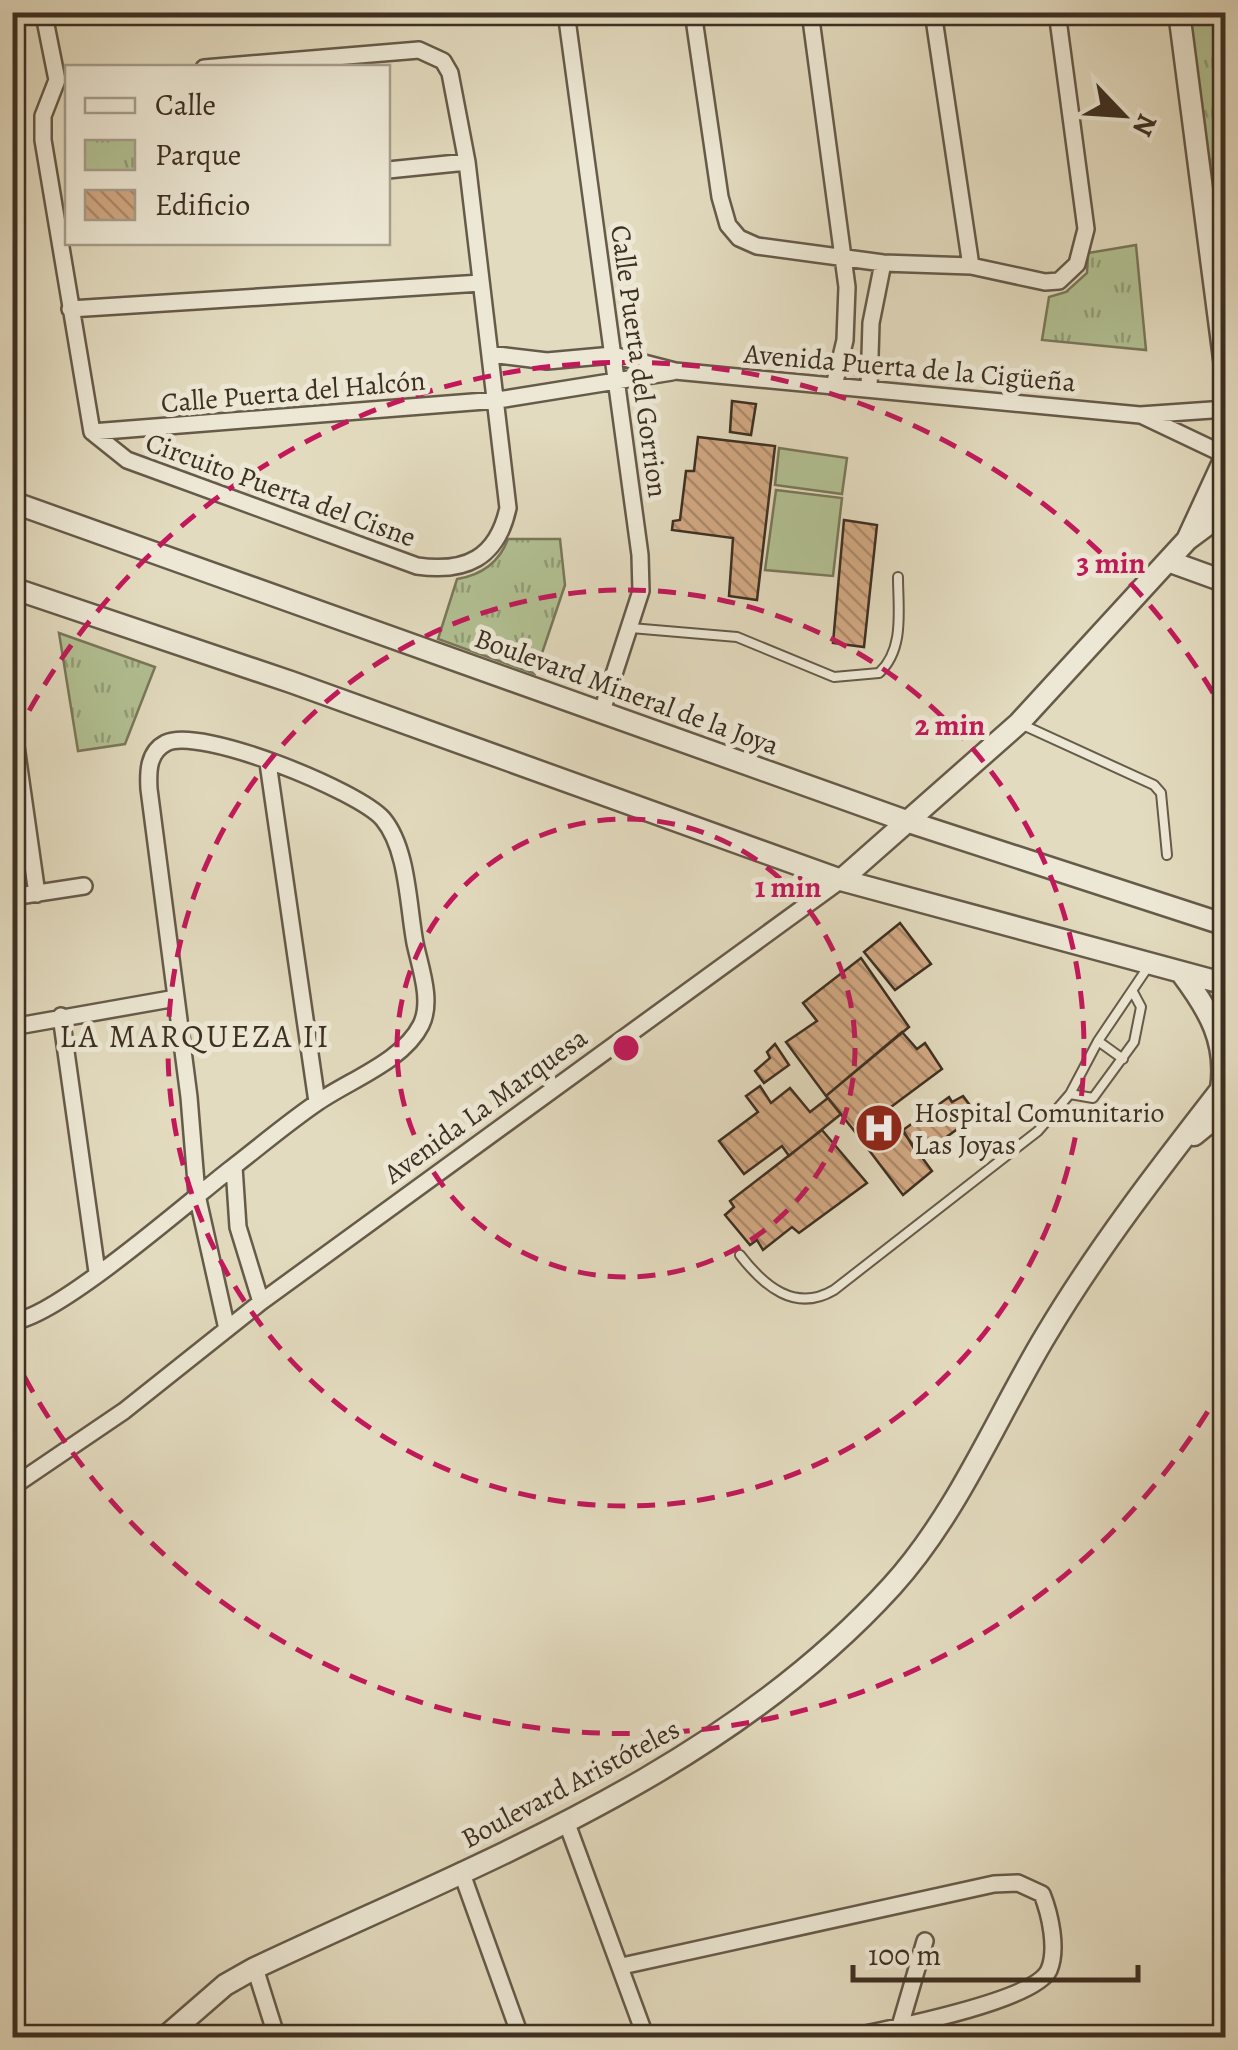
<svg xmlns="http://www.w3.org/2000/svg" width="1238" height="2050" viewBox="0 0 1238 2050" font-family="Alegreya,serif">
<defs>
<pattern id="park-tufts" width="24" height="20" patternUnits="userSpaceOnUse" patternTransform="scale(2.5)"><rect width="24" height="20" fill="#b2c193"/><path d="M3 7l-1-3M5 7V3M7 7l1-3M15 17l-1-3M17 17v-4M19 17l1-3" fill="none" stroke="#929d78"/></pattern>
<pattern id="building-back-hatch" width="6" height="6" patternUnits="userSpaceOnUse" patternTransform="scale(2.5)"><rect width="6" height="6" fill="#d2a983"/><path d="M-1 5l2 2M0 0l6 6M5-1l2 2" fill="none" stroke="#ac8a6b"/></pattern>
</defs>
<rect width="100%" height="100%" fill="#e3dbbf"/>
<filter id="stains"><feTurbulence type="fractalNoise" baseFrequency=".002" numOctaves="4"/><feColorMatrix values="0 0 0 0 .2 0 0 0 0 .09 0 0 0 0 .02 0 0 0 .5 -.17"/></filter>
<radialGradient id="worn" r=".72"><stop offset=".6" stop-color="#630" stop-opacity="0"/><stop offset="1" stop-color="#630" stop-opacity=".3"/></radialGradient>
<path fill="url(#park-tufts)" stroke="#78785a" stroke-width="2.5" d="M1189,13H1225V277Z
M1136,245L1146,350L1042,340L1049,297L1066,292L1087,273L1088,253Z
M508,539H560L565,585L535,674L438,639L457,579C482,575 499,563 508,539Z
M59,633L155,667L125,744L78,751Z"/>
<path fill="#b2c193" stroke="#78785a" stroke-width="2.5" d="M779,448L847,458L842,494L775,485Z
M776,490L842,498L833,576L765,570Z"/>
<path fill="url(#building-back-hatch)" stroke="#3d2f22" stroke-width="2.5" d="M732,401L756,404L751,435L730,432Z
M698,437L775,446L757,600L729,596L733,538L672,530L673,521L680,520L686,471H694Z
M844,520L877,525L864,647L833,643Z
M900,923L931,964L895,990L864,952Z
M861,958L909,1027L826,1096L786,1042L817,1021L803,1003Z
M902,1032L917,1049L925,1043L942,1069L856,1133L826,1096Z
M775,1044L789,1065L764,1083L755,1071L770,1058L767,1052Z
M760,1086L771,1103L790,1088L810,1112L828,1098L841,1114L789,1156L782,1146L744,1174L719,1141L758,1112L746,1096Z
M963,1096L972,1108L964,1114L967,1122L919,1157L903,1130L949,1097L952,1102Z
M887,1110L932,1171L903,1195L856,1133Z
M822,1130L867,1183L799,1233L792,1227L763,1250L757,1240L750,1245L725,1215L734,1207L730,1201Z"/>
<g fill="none" stroke-linecap="round" stroke-linejoin="round">
<g stroke="#665a49" stroke-width="12">
<path id="service" d="M631,628L737,637L834,677L879,673C905,649 898,609 898,577
M1023,725L1154,785L1161,793L1167,855
M1098,1041L1123,1059
M1070,1094L1093,1098L1134,1042L1141,1007L1133,992
M740,1255C764,1286 795,1313 834,1290L1038,1131L1070,1094L1098,1041L1148,967"/>
</g>
<g stroke="#665a49" stroke-width="20">
<path id="minor" d="M566,12L640,555L641,591L602,711
M693,12L720,197L728,225L739,238L757,246L883,263L971,266L1045,282L1059,281L1077,264L1086,229L1057,12
M810,12L847,287L845,340L834,386
M933,12L971,266
M46,25L57,80
M57,80L43,116V140L92,432L127,460L417,566C466,573 497,558 508,508L467,162L450,73L443,61L419,50L204,68
M388,170L467,162
M70,309L481,283
M490,354L547,361L613,355L675,371L1140,415L1226,409
M869,389L871,323L883,263
M1143,416L1223,454
M92,432L498,400L672,372
M12,718L37,894
M268,763L317,1102
M12,897L84,886
M61,1016L97,1272
M12,1027L176,998
M234,1167L238,1227L261,1302
M12,1321C51,1322 190,1201 228,1171C258,1148 287,1123 318,1102C350,1080 403,1061 421,1025C433,1001 420,967 415,943C408,906 408,849 383,819C359,791 200,726 166,743C148,752 148,772 149,789L189,1097L197,1195L227,1329
M12,1487L124,1411L261,1302L841,880
M566,1821L646,2038
M461,1871L521,2038
M622,1966L994,1884L1018,1883L1042,1894C1050,1914 1058,1949 1049,1970C1034,2002 883,2030 846,2038
M255,1968L277,2038
M900,2026L925,1941"/>
</g>
<g stroke="#665a49" stroke-width="25">
<path id="tertiary" d="M1179,12L1226,374
M1226,423V465
M12,502L909,822L1226,925
M1188,538L1224,460
M1168,561L1226,582
M12,588L291,682L841,880L1226,984
M841,880L1019,723L1187,540L1226,511
M1182,974C1209,1010 1228,1042 1221,1089
M1194,1135L1226,1109
M164,2038L225,1985L255,1968C478,1863 722,1773 892,1586C958,1513 996,1418 1046,1335C1099,1246 1163,1164 1226,1083"/>
</g>
<use href="#service" stroke="#ede8d5" stroke-width="8"/>
<use href="#minor" stroke="#ede8d5" stroke-width="15"/>
<use href="#tertiary" stroke="#ede8d5" stroke-width="20"/>
</g>
<g fill="none" stroke="#c2185b" stroke-width="5" stroke-dasharray="18 12">
<circle cx="626" cy="1048" r="229"/>
<circle cx="626" cy="1048" r="458"/>
<path d="M1223 1386A686 686 0 0 1 15 1359M15 737A686 686 0 0 1 1223 710"/>
</g>
<defs>
<g id="hospital-disc" transform="scale(2.5)"><circle r="9.5" fill="#8f2418" stroke="#ede8d5"/><path d="M-5-5h3v3.5h4V-5h3V5h-3V1.5h-4V5h-3Z" fill="#fff"/></g>
</defs>
<g fill-rule="evenodd">
<use href="#hospital-disc" x="879" y="1128"/>
</g>
<g text-anchor="middle" stroke-width="10" stroke-linejoin="round" paint-order="stroke">
<g font-size="28" fill="#3d2f22" stroke="#ede8d5">
<text transform="translate(640 361) rotate(82)" y="10">Calle Puerta del Gorrion</text>
<text transform="translate(910 367) rotate(5)" y="10">Avenida Puerta de la Cigüeña</text>
<text transform="translate(293 391) rotate(-5)" y="10">Calle Puerta del Halcón</text>
<text transform="translate(281 489) rotate(20)" y="10">Circuito Puerta del Cisne</text>
<text transform="translate(627 691) rotate(20)" y="10">Boulevard Mineral de la Joya</text>
<text transform="translate(485 1105) rotate(-36)" y="10">Avenida La Marquesa</text>
<text transform="translate(570 1783) rotate(-28)" y="10">Boulevard Aristóteles</text>
</g>
<g font-size="28" fill="#3d2f22" stroke="#ede8d5" text-anchor="start">
<text x="914" y="1122">Hospital Comunitario<tspan x="914" dy="32">Las Joyas</tspan></text>
</g>
<g font-size="32" letter-spacing="2.5" fill="#3d2f22" stroke="#ede8d5">
<text x="195" y="1047">LA MARQUEZA II</text>
</g>
</g>
<circle cx="626" cy="1048" r="15" fill="#c2185b" stroke="#ede8d5" stroke-width="5"/>
<g font-size="30" text-anchor="middle" font-weight="bold" fill="#c2185b" stroke="#ede8d5" stroke-width="10" stroke-linejoin="round" paint-order="stroke">
<text x="1111" y="573">3 min</text>
<text x="950" y="735">2 min</text>
<text x="788" y="897">1 min</text>
</g>
<rect width="1238" height="2050" fill="none" stroke="#e3dbbf" stroke-width="50"/>
<rect x="15" y="15" width="1208" height="2020" fill="none" stroke="#3d2f22" stroke-width="5"/>
<rect x="25" y="25" width="1188" height="2000" fill="none" stroke="#3d2f22" stroke-width="2.5"/>
<rect x="65" y="65" width="325" height="180" fill="#ede8d5" stroke="#a79e8d" stroke-width="2.5"/>
<rect x="85" y="98" width="50" height="15" fill="#ede8d5" stroke="#a79e8d" stroke-width="2.5"/>
<text x="155" y="115" font-size="30" fill="#3d2f22">Calle</text>
<rect x="85" y="140" width="50" height="30" fill="url(#park-tufts)" stroke="#a79e8d" stroke-width="2.5"/>
<text x="155" y="165" font-size="30" fill="#3d2f22">Parque</text>
<rect x="85" y="190" width="50" height="30" fill="url(#building-back-hatch)" stroke="#a79e8d" stroke-width="2.5"/>
<text x="155" y="215" font-size="30" fill="#3d2f22">Edificio</text>
<g transform="translate(1123 115) rotate(115)" stroke="#ede8d5" stroke-width="8" paint-order="stroke">
<path d="M0-8L18 38L0 25L-18 38Z" fill="#3d2f22"/>
<text y="-15" font-size="28" font-weight="bold" text-anchor="middle" fill="#3d2f22">N</text>
</g>
<path d="M853 1965v15h285v-15" fill="none" stroke="#3d2f22" stroke-width="5"/>
<text x="868" y="1965" font-size="30" fill="#3d2f22" stroke="#ede8d5" stroke-width="8" paint-order="stroke">100 m</text>
<rect width="100%" height="100%" filter="url(#stains)"/>
<rect width="100%" height="100%" fill="url(#worn)"/>
</svg>
